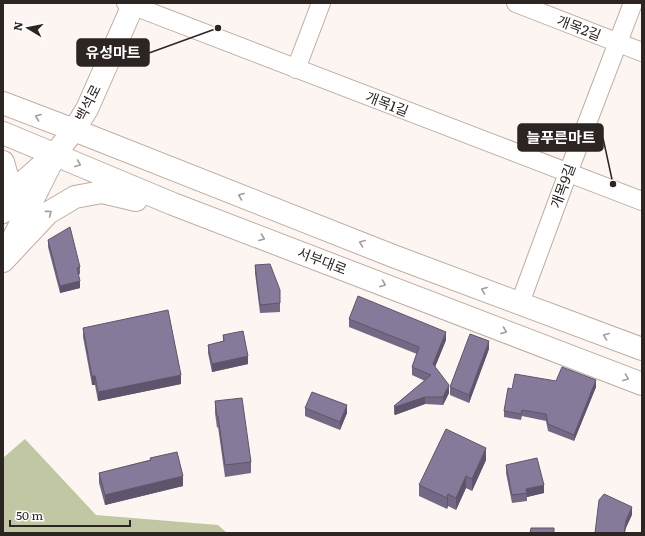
<svg xmlns="http://www.w3.org/2000/svg" width="645" height="536" viewBox="0 0 645 536" font-family="Literata,'Noto Sans KR',serif">
<rect width="100%" height="100%" fill="#fdf5f1"/>
<path fill="#c0c7a2" d="M25,439L96,515L218,525L227,533H3V458Z"/>
<g fill="none" stroke-linecap="round" stroke-linejoin="round">
<g stroke="#bfada4" stroke-width="20">
<path id="minor" d="M126,3L642,201
M516,3L642,52
M296,69L321,3
M520,303L568,173L633,3"/>
</g>
<g stroke="#bfada4" stroke-width="24">
<path id="secondary" d="M3,103L74,130L393,256L642,349
M3,133L173,204L642,384
M3,162L7,176L3,190
M3,212L23,182L55,154L74,130L87,109L134,3
M13,239L51,163
M3,261L48,213L75,197L102,192L136,200"/>
</g>
<use href="#minor" stroke="#fff" stroke-width="18"/>
<use href="#secondary" stroke="#fff" stroke-width="22"/>
</g>
<path fill="#736984" d="M48,240L80,267V274L78,275L80,288L60,293L48,247Z
M255,265L280,303V312L260,313L255,273Z
M349,319L446,340L435,367L449,393L443,405L425,404L395,415L394,414V406L425,381L412,375V367L417,354L349,327Z
M83,328L181,384L98,401L95,385H92L83,337Z
M223,335L248,364L212,372L208,353V345L223,341Z
M489,349L469,403L450,395V387Z
M556,381L596,387L574,441L548,431L546,421L522,416L521,420L504,417V411L512,389Z
M215,401L251,462V473L225,477L218,427L217,428L215,413Z
M305,408L347,413L340,430L305,416Z
M150,458L183,486L105,505L99,483V473L150,460Z
M486,460L472,491L466,488L456,510L448,506L447,509L419,496V485Z
M506,465L544,493L527,497V501L512,503L506,473Z"/>
<path fill="#5e556c" d="M80,281V288L60,293V286Z
M446,332V340L433,372V364Z
M489,341V349L469,403V395Z
M248,356V364L212,372V364Z
M181,375V384L98,401V392Z
M92,376H95V385H92Z
M596,380V387L574,441V435Z
M449,385V393L443,405V397Z
M425,397V404L395,415V407Z
M347,405V413L340,430V422Z
M486,448V460L472,491V479Z
M183,476V486L105,505V495Z
M466,476V488L456,510V498Z
M544,485V493L527,497L526,489Z
M448,494V506L447,509V498Z
M632,507V515L626,528L625,533H624L626,520Z"/>
<path fill="#867a9a" stroke="#5e556c" d="M70,227L80,267L77,268L80,281L60,286L48,240Z
M270,264L280,290V303L260,305L255,265Z
M358,296L446,332L433,364L449,385L443,397H425L395,407L394,406L431,375L412,367L419,347L349,319Z
M168,310L181,375L98,392L95,376H92L83,328Z
M243,331L248,356L212,364L208,345L224,341L223,335Z
M470,334L489,341L469,395L450,387Z
M562,367L596,380L574,435L548,424L546,414L522,410L521,414L504,411L508,388L512,389L515,374L556,381Z
M312,392L347,405L340,422L305,408Z
M242,398L251,462L225,465L218,416H217L215,401Z
M446,429L486,448L472,479L466,476L456,498L448,494L447,498L419,485Z
M177,452L183,476L105,495L99,473L151,460L150,458Z
M537,458L544,485L526,489L527,493L512,495L506,465Z
M604,494L632,507L626,520L624,533H595L599,500Z
M531,528H554V533H530Z"/>
<defs><path id="oneway-chevron" d="M-2-3.5L2.5 0L-2 3.5" fill="none" stroke-width="1.6" stroke-linecap="round" stroke-linejoin="round"/></defs>
<g stroke="#a09d9c">
<use href="#oneway-chevron" transform="translate(38 117) rotate(-159)"/>
<use href="#oneway-chevron" transform="translate(78 164) rotate(23)"/>
<use href="#oneway-chevron" transform="translate(241 196) rotate(-159)"/>
<use href="#oneway-chevron" transform="translate(49 213) rotate(-37)"/>
<use href="#oneway-chevron" transform="translate(262 238) rotate(21)"/>
<use href="#oneway-chevron" transform="translate(362 243) rotate(-159)"/>
<use href="#oneway-chevron" transform="translate(383 284) rotate(21)"/>
<use href="#oneway-chevron" transform="translate(484 290) rotate(-159)"/>
<use href="#oneway-chevron" transform="translate(504 331) rotate(21)"/>
<use href="#oneway-chevron" transform="translate(606 336) rotate(-159)"/>
<use href="#oneway-chevron" transform="translate(626 378) rotate(21)"/>
</g>
<g text-anchor="middle" stroke-width="3.5" stroke-linejoin="round" paint-order="stroke">
<g font-size="14" fill="#2c2522" stroke="#fff">
<text transform="translate(579 28) rotate(21)" y="5">개목2길</text>
<text transform="translate(88 103) rotate(-63)" y="5">백석로</text>
<text transform="translate(387 104) rotate(21)" y="5">개목1길</text>
<text transform="translate(563 186) rotate(-70)" y="5">개목9길</text>
<text transform="translate(322 261) rotate(21)" y="5">서부대로</text>
</g>
</g>
<path fill="none" stroke="#2c2522" stroke-width="1.5" d="M218 28L149 53M613 184L603 138"/>
<g fill="#2c2522" stroke="#fff" stroke-width="1.5">
<circle cx="218" cy="28" r="4"/>
<circle cx="613" cy="184" r="4"/>
</g>
<g fill="#2c2522" stroke="#2c2522" stroke-width="1.5">
<rect x="77" y="39" width="72" height="27" rx="4"/>
<rect x="518" y="124" width="85" height="27" rx="4"/>
</g>
<g font-size="15" text-anchor="middle" font-weight="bold" fill="#fff">
<text x="113" y="58">유성마트</text>
<text x="561" y="143">늘푸른마트</text>
</g>
<rect width="645" height="536" fill="none" stroke="#2c2522" stroke-width="8"/>
<g transform="translate(28 28) rotate(280)" stroke="#ffffff" stroke-width="3" paint-order="stroke">
<path d="M0-3L7 15L0 10L-7 15Z" fill="#2c2522"/>
<text y="-6" font-size="11" font-weight="bold" text-anchor="middle" fill="#2c2522">N</text>
</g>
<path d="M10 520v6h120v-6" fill="none" stroke="#2c2522" stroke-width="2"/>
<text x="16" y="520" font-size="12" fill="#2c2522" stroke="#ffffff" stroke-width="3" paint-order="stroke">50 m</text>
</svg>
